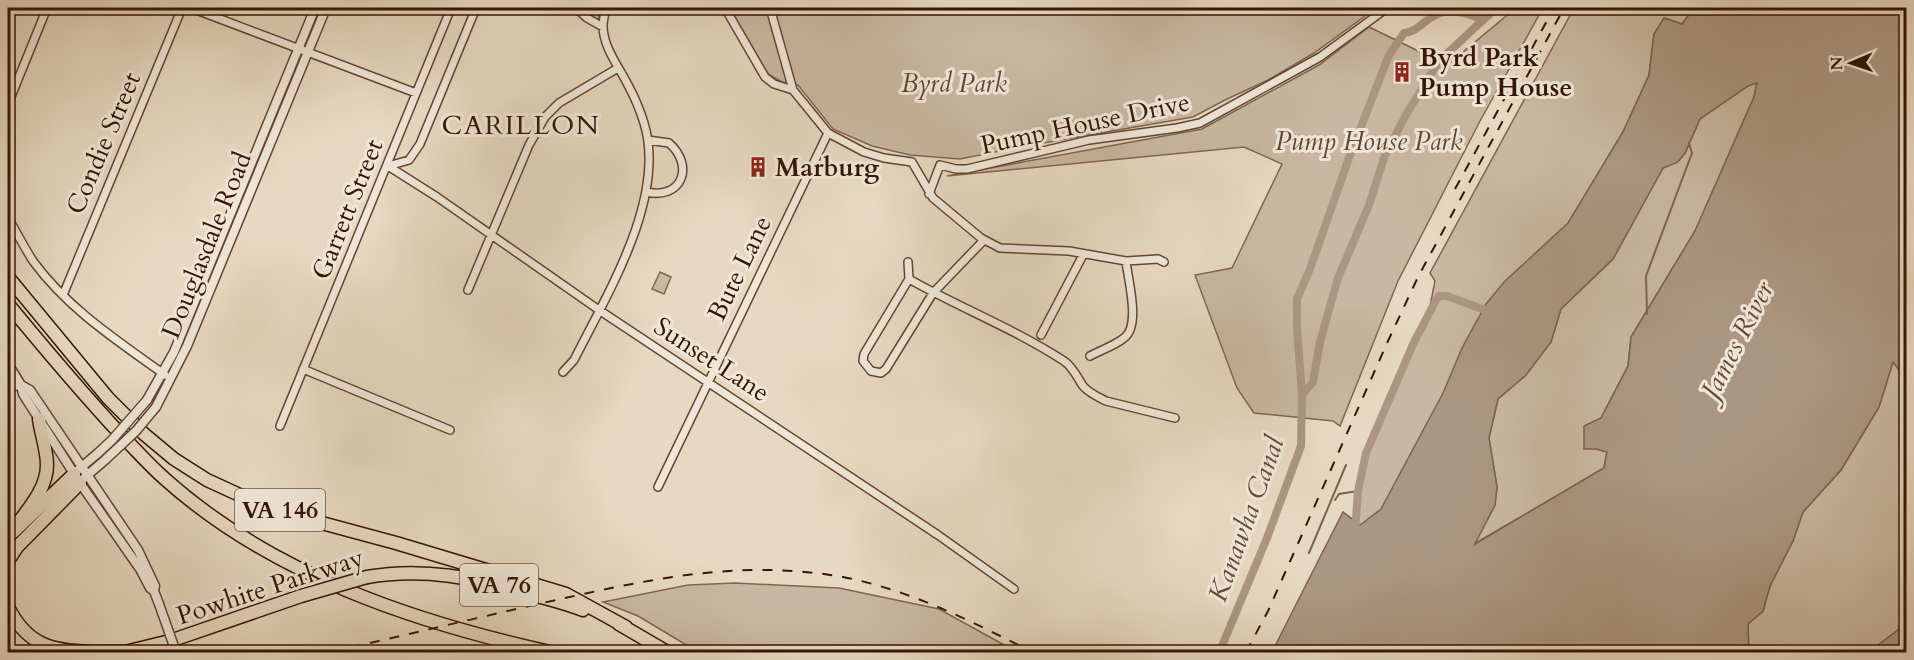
<svg xmlns="http://www.w3.org/2000/svg" width="1914" height="660" viewBox="0 0 1914 660" font-family="Cardo,serif">
<rect width="100%" height="100%" fill="#e7d8c1"/>
<filter id="stains"><feTurbulence type="fractalNoise" baseFrequency=".00333" numOctaves="4"/><feColorMatrix values="0 0 0 0 .2 0 0 0 0 .09 0 0 0 0 .02 0 0 0 .5 -.17"/></filter>
<radialGradient id="worn" r=".72"><stop offset=".6" stop-color="#630" stop-opacity="0"/><stop offset="1" stop-color="#630" stop-opacity=".3"/></radialGradient>
<path fill="#c9b7a1" stroke="#806652" stroke-width="1.5" d="M580,8H600L598,22Z
M729,8H1376L1314,53L1268,80L1225,100L1193,117L1026,146L960,159L910,155L872,146L833,129L798,85L782,82L768,74Z
M1516,8H1543L1480,121L1398,281L1340,426L1333,421L1254,413L1237,388L1195,275L1232,268L1282,164L1244,147L947,176L1202,129L1319,65L1369,27L1447,65Z
M1574,8H1694L1682,24L1664,18L1654,34L1649,75L1623,132L1566,227L1396,497L1354,541L1359,481L1366,450L1429,311L1435,281L1430,273Z
M1757,82L1754,97L1695,231L1631,337L1628,366L1601,418L1596,449L1607,452L1604,468L1474,544L1495,505L1497,487L1489,438L1498,399L1526,375L1551,342L1561,309L1613,259L1663,168L1677,162L1685,153L1700,119L1748,86Z
M660,272L671,277L664,294L652,289Z
M1893,362L1906,379V624L1869,652H1749L1748,624L1763,611L1770,586L1793,541L1803,512L1841,470L1879,407Z
M735,583L839,588L939,609L1017,652H698L638,616L603,602L688,585Z"/>
<path fill="#ab9681" stroke="#7c624f" stroke-width="1.5" fill-rule="evenodd" d="M1694,8H1906V379L1893,362L1879,407L1841,470L1803,512L1793,541L1770,586L1763,611L1748,624L1749,652H1272L1343,512L1360,525L1381,509L1443,393L1462,348L1486,304L1505,281L1568,223L1623,132L1649,75L1654,34L1664,18L1682,24ZM1757,83L1754,97L1695,231L1631,337L1628,366L1601,418L1584,426V449H1596L1607,452L1604,468L1475,544L1495,505L1497,487L1489,438L1498,399L1526,375L1551,342L1561,309L1613,259L1663,168L1678,162L1685,153L1700,119L1748,86Z
M1906,624V652H1869Z"/>
<g fill="none" stroke-linecap="round" stroke-linejoin="round">
<path stroke="#7c624f" stroke-width="2" d="M1647,314L1646,276L1692,153L1689,143
M1335,500L1339,494L1358,491
M1309,553L1346,465"/>
<path stroke="#ab9681" stroke-width="8" d="M1302,395L1313,382L1320,342L1338,278L1369,205L1385,155L1407,113L1439,61L1483,20
M1355,532L1358,491L1366,453L1414,342L1435,302L1439,296H1447L1493,313
M1216,652L1222,646L1267,538L1301,446L1302,395L1297,328V299L1310,269L1350,155L1389,55L1404,33C1417,31 1421,24 1432,17C1448,6 1468,13 1483,20L1497,8"/>
<g stroke="#624633" stroke-width="10">
<path id="minor" d="M191,8L416,93
M576,8L587,18L603,27
M725,8L765,77L774,84L793,90
M770,8L793,90L828,133L864,152L884,158L912,162L933,198L981,238L1000,248L1069,251L1126,261L1158,259L1164,262
M8,104L47,8
M388,166L437,197L599,310L938,535L1014,589
M388,166L409,160L420,144L476,8
M646,192C682,200 695,166 669,143L648,140
M929,194L940,165L956,169H967L1089,140L1177,128L1200,123L1320,57L1387,8
M8,217C16,232 24,247 33,261C68,309 118,341 165,375
M984,240L933,293L886,369L881,373L871,371L863,361L864,354L909,279C960,308 1015,329 1064,361C1073,367 1077,377 1083,386C1089,393 1098,397 1106,401L1175,418
M908,262L909,279
M468,290L529,145L545,117L559,103L618,68
M63,295L182,8
M1041,335L1083,255
M1090,356C1101,350 1114,346 1124,338C1141,326 1128,280 1126,261
M303,369L450,430
M563,372L574,360C607,294 667,198 644,123C640,110 634,96 628,85C619,67 603,47 603,26C603,20 605,13 606,8
M8,388L21,385
M280,426L451,8
M658,487L828,133"/>
</g>
<g stroke="#624633" stroke-width="11">
<path id="tertiary" d="M8,364L21,385L23,394L80,483L140,569L150,588L154,591
M21,385L30,390L138,550L155,586L154,591L159,604
M147,400L174,352L315,8
M156,407L187,346L326,8
M78,470L98,453
M84,478L105,460"/>
</g>
<g stroke="#361504" stroke-width="15">
<path id="motorway" d="M8,277L108,398L144,434L174,459L207,480L244,497L292,515L396,543L566,594L626,627
M8,304C45,349 83,394 123,437C137,451 150,466 165,479C271,574 413,622 550,652
M13,530C26,511 47,490 47,465C47,450 41,434 39,419
M8,537L74,474
M8,561L17,547L80,483
M367,577C424,567 475,578 530,594C548,599 566,603 583,610
M8,607C27,645 51,651 91,652
M619,624L667,652
M95,652H129
M125,652L170,641L301,596"/>
</g>
<use href="#minor" stroke="#efe6d7" stroke-width="7"/>
<use href="#tertiary" stroke="#efe6d7" stroke-width="8"/>
<use href="#motorway" stroke="#e7d8c1" stroke-width="12"/>
<path stroke="#361504" stroke-width="2" stroke-dasharray="10 10" stroke-linecap="butt" d="M1455,189L1554,8
M331,652C400,636 469,620 538,604C642,581 736,558 843,577C910,590 971,621 1032,652
M1246,652L1268,611L1388,341L1418,277L1564,8"/>
<g stroke="#624633" stroke-width="11" stroke-linecap="butt">
<path id="tertiary-bridge" d="M98,453L112,440L147,400
M105,460L136,431L156,407
M159,604L176,652"/>
</g>
<g stroke="#361504" stroke-width="15" stroke-linecap="butt">
<path id="motorway-bridge" d="M301,596L367,577"/>
</g>
<use href="#tertiary-bridge" stroke="#efe6d7" stroke-width="8"/>
<use href="#motorway-bridge" stroke="#e7d8c1" stroke-width="12"/>
</g>
<defs>
<g id="building-bare" transform="scale(1.62)"><path d="M-4-6H4V6H1V3H-1V6H-4ZM-2.5-4.3h1.7v1.8h-1.7ZM.8-4.3h1.7v1.8H.8ZM-2.5-1h1.7V.8h-1.7ZM.8-1h1.7V.8H.8Z" fill="#8f2418" stroke="#efe6d7" stroke-width="2.5" paint-order="stroke"/></g>
</defs>
<g fill-rule="evenodd">
<use href="#building-bare" x="1402" y="72"/>
<use href="#building-bare" x="758" y="167"/>
</g>
<g text-anchor="middle" stroke-width="6" stroke-linejoin="round" paint-order="stroke">
<g fill="#efe6d7" stroke="#6e5443" stroke-width="1.5">
<rect x="235" y="489" width="90" height="42" rx="4.5"/>
<rect x="460" y="564" width="78" height="42" rx="4.5"/>
</g>
<g font-size="24" font-weight="bold" fill="#361504">
<text x="280" y="518">VA 146</text>
<text x="499" y="593">VA 76</text>
</g>
<g font-size="26" font-weight="bold" fill="#361504" stroke="#efe6d7" text-anchor="start">
<text x="1419" y="66">Byrd Park<tspan x="1419" dy="30">Pump House</tspan></text>
<text x="775" y="176">Marburg</text>
</g>
<g font-size="26" font-style="italic" fill="#624633" stroke="#efe6d7">
<text x="954" y="92">Byrd Park</text>
<text x="1369" y="150">Pump House Park</text>
</g>
<g font-size="26" fill="#361504" stroke="#efe6d7">
<text transform="translate(1085 123) rotate(-12)" y="9">Pump House Drive</text>
<text transform="translate(103 143) rotate(-67)" y="9">Condie Street</text>
<text transform="translate(347 209) rotate(-68)" y="9">Garrett Street</text>
<text transform="translate(206 245) rotate(-68)" y="9">Douglasdale Road</text>
<text transform="translate(739 268) rotate(-64)" y="9">Bute Lane</text>
<text transform="translate(712 359) rotate(33)" y="9">Sunset Lane</text>
<text transform="translate(270 586) rotate(-18)" y="9">Powhite Parkway</text>
</g>
<g font-size="27" letter-spacing="1.5" fill="#361504" stroke="#efe6d7">
<text x="521" y="134">CARILLON</text>
</g>
<g font-size="27" font-style="italic" fill="#654936" stroke="#efe6d7">
<text transform="translate(1737 340) rotate(-63)" y="9">James River</text>
<text transform="translate(1246 519) rotate(-70)" y="9">Kanawha Canal</text>
</g>
</g>
<rect width="1914" height="660" fill="none" stroke="#e7d8c1" stroke-width="30"/>
<rect x="9" y="9" width="1896" height="642" fill="none" stroke="#361504" stroke-width="3"/>
<rect x="15" y="15" width="1884" height="630" fill="none" stroke="#361504" stroke-width="1.5"/>
<g transform="translate(1851 63) rotate(268)" stroke="#efe6d7" stroke-width="4.5" paint-order="stroke">
<path d="M0-4.5L10 22L0 15L-10 22Z" fill="#361504"/>
<text y="-9" font-size="16" font-weight="bold" text-anchor="middle" fill="#361504">N</text>
</g>
<rect width="100%" height="100%" filter="url(#stains)"/>
<rect width="100%" height="100%" fill="url(#worn)"/>
</svg>
